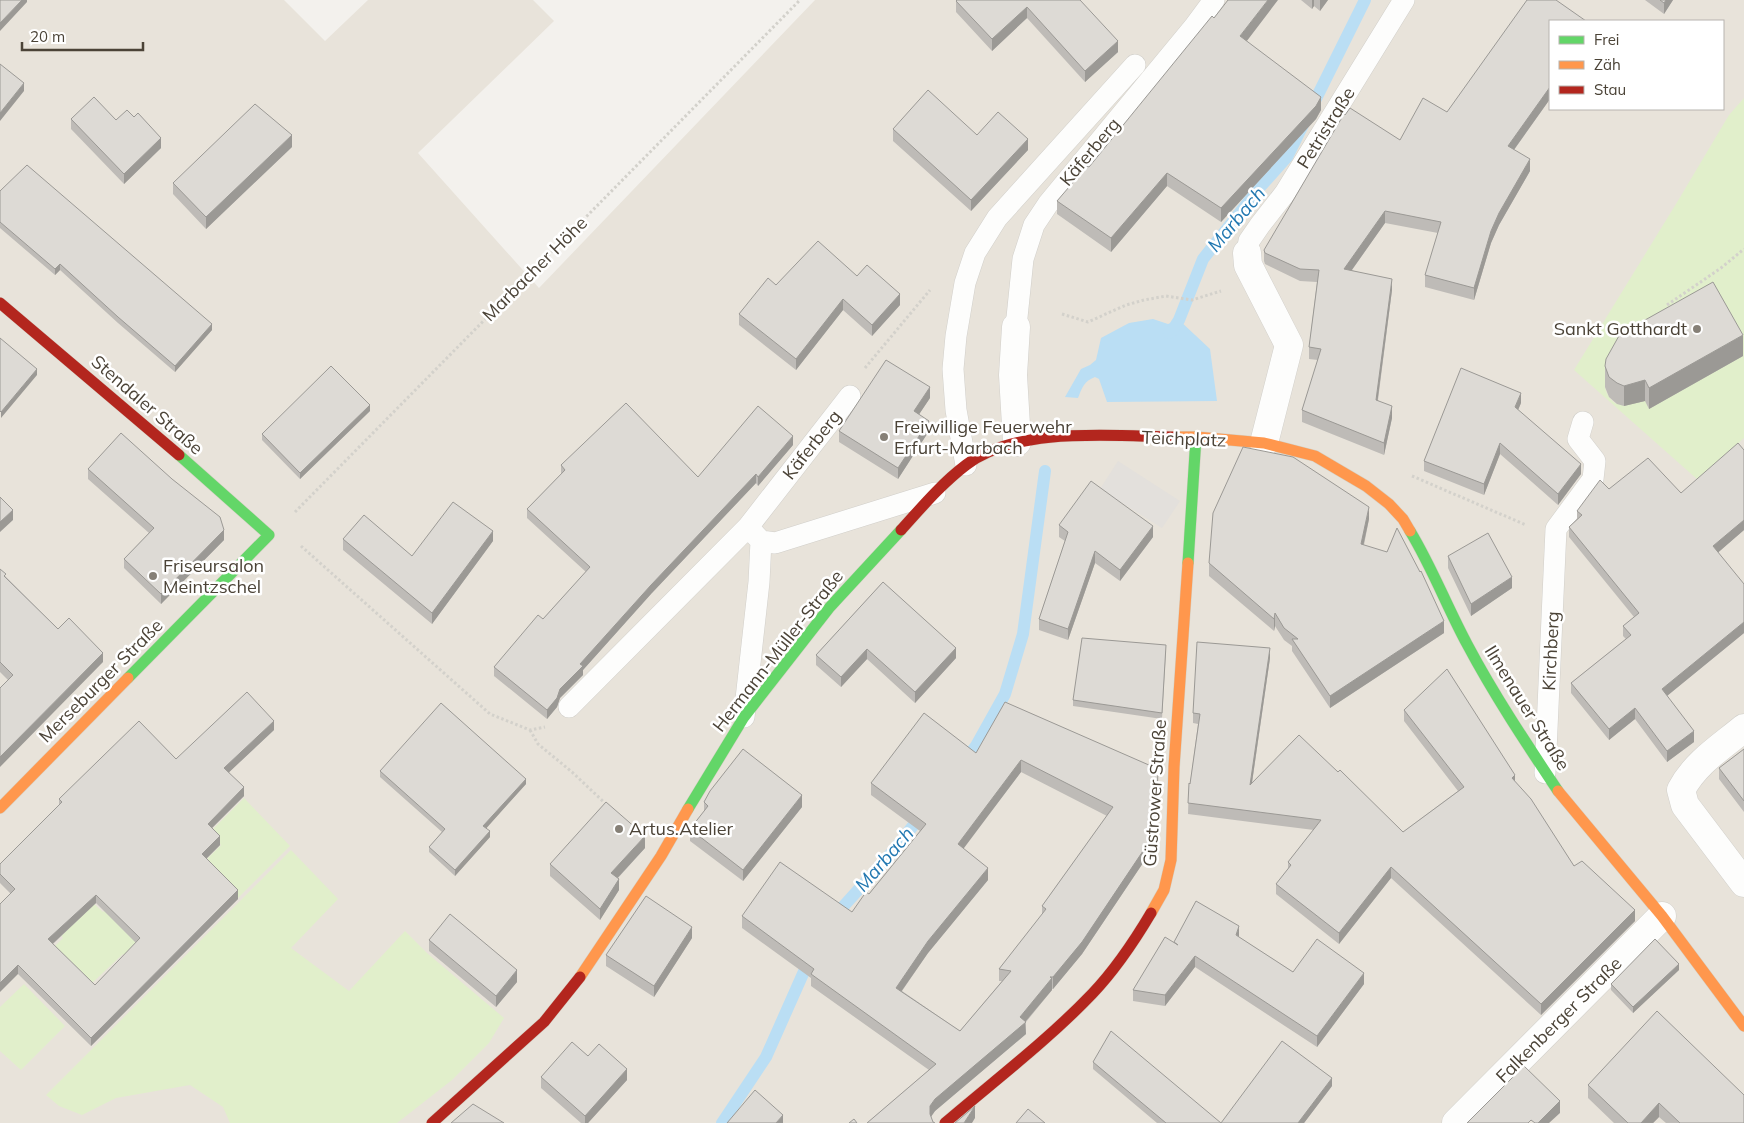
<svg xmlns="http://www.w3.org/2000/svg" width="1744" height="1123" viewBox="0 0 1744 1123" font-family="Mulish,sans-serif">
<rect width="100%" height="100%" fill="#f3f1ed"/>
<path fill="#e8e3da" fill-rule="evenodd" d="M0,0H284L325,41L368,0H533L554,21L418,153L539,288L815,0H1744V1123H0ZM1550,21H1723V109H1550Z"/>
<path fill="#e1efcb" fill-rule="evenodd" d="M1744,98V438L1698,480L1574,370L1679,199L1729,115ZM1742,355L1617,404C1610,400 1607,395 1605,387Z
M244,798L290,846L238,898L203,863L221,845L209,833Z
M291,850L338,899L291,948L349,991L405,931L427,953L504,1018L489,1043L452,1080L397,1123H230L223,1107L190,1085L116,1098L82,1115L59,1106L46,1095Z
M71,883L103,912L123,892L151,983L123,954L90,985L48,953L63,938L42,911Z
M24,984L65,1026L21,1070L0,1051V1007Z"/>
<path fill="#e3e0dc" d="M1118,461L1180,501L1162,528L1100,489Z"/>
<path fill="#badef4" d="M1153,319L1168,324L1179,320L1210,349L1217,401L1107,402L1099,379L1095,377C1084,381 1082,388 1078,398L1065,397L1081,369L1090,365L1096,360L1101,338L1129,323Z"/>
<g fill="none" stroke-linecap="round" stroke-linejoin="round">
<path stroke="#badef4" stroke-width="12" d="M1169,333L1172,331L1179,320L1203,259L1261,186L1287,157L1365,0
M962,764L976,746L1005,694L1023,634L1045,471
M832,919L895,849L923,813
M722,1123L766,1057L810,958"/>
<g stroke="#d1cfca" stroke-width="22">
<path id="lane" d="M1247,253L1249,241L1260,225L1285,193L1404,0
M1016,327L1023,259L1034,225L1048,204L1194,27L1214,0
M966,465L956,410L953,369L956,336L965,283L975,253L997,218L1135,65
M761,541L775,543L935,493
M569,707L748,527L850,396
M744,717L759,582L761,541L748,527
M1545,773L1556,529L1593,479L1595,461L1578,439L1583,422"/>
</g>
<g stroke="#d1cfca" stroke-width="29">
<path id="street" d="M1247,253L1248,265L1289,345L1264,443
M1016,327L1013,375L1017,442
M1744,728C1721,747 1695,763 1681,790L1685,805L1744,883
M1456,1123L1662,916"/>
</g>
<g stroke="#d5d0c4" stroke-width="12">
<path id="fast" d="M1410,531C1432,567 1447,607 1467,644C1494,695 1526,743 1558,791
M1188,563L1196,437
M128,678L269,535L179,455
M688,809L744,717L829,608L901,530"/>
</g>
<g stroke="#d5d0c4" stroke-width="12">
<path id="slow" d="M1174,437H1196L1264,443L1315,456L1366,486L1389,504L1403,519L1410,531
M1558,791L1662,916L1744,1026
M0,808L128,678
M1151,913L1164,890L1171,860L1174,767L1188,563
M580,977L661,856L688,809"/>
</g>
<g stroke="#d5d0c4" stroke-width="12">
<path id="jam" d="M0,303L179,455
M901,530C921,508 941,484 966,465C1017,426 1112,436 1174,437
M432,1123L544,1022L580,977
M945,1123C994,1081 1047,1041 1092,994C1114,971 1135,940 1151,913"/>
</g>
<path stroke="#d3d1cb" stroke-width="3" stroke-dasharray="2.5 2.5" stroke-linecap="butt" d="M1667,305L1721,268L1744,249
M1062,314L1088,322L1126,305L1144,300L1166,296L1192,300L1221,291
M865,368L930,290
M1412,476L1526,525
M295,512L800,0
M301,546L490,714L530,730L545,727
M530,730L538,744L572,772L608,806"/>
<use href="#lane" stroke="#fdfdfc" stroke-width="21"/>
<use href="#street" stroke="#fdfdfc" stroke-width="28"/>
<use href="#fast" stroke="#63d668" stroke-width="11"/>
<use href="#slow" stroke="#ff974d" stroke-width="11"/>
<use href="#jam" stroke="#b3261e" stroke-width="11"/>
</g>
<path fill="#bebbb7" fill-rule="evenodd" d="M1080,0L1118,52L1085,82L1027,18L992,51L956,12V1Z
M1301,0H1328L1320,11L1314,6L1312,9Z
M1645,0H1673L1664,14Z
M1550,21V99L1514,150L1530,171L1499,225L1491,243L1474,300L1425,287V275L1438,233L1385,223L1352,270L1392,290L1378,400L1392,418L1384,455L1302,422V410L1318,360L1309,359V347L1317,282L1300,281L1265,264L1264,261V250L1400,140L1447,112Z
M1246,41L1321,110L1316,119L1221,222L1167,186L1111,252L1057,214V201L1089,167Z
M71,119L116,120L161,148L124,184L71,129Z
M893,129L977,135L1028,150L971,211L893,141Z
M292,147L206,229L173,194V183Z
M0,191L212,330L175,372L118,323L60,270L55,275L0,228Z
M857,276L900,305L872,336L843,310L796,370L739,325V314L776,285Z
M1743,356L1649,409L1645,401L1624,406L1617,404L1609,397L1605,387V366Z
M930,398L919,414L929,431L898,479L839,442V431Z
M1521,403L1518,410L1581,474L1558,505L1500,454L1484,495L1424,471V461Z
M370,411L300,479L262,440V434Z
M793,445L758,486L756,483L651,594L583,670V675L560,698L557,707L547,719L494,676V667L543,619L586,572L527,518V509L561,474V465L698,477Z
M88,469L224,540L161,604L124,568V559L149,533L88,479Z
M1609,489L1681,493L1744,530L1718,552L1744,633L1667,696L1694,742L1667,762L1635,719L1609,740L1571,693V683L1626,639L1623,636V626L1634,617L1569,537V527L1577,519V511Z
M1369,519L1364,545L1444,633L1330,708L1292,651V646L1284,640L1275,626L1274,631L1209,576V563Z
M1059,525L1153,537L1120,581L1095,563L1068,640L1039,630V619L1065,541L1059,537Z
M343,539L412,556L493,541L432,624L343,550Z
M1448,556L1512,588L1471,616L1448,568Z
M0,569L6,577L58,629L103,662L8,680L0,672Z
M883,582L956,658L915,703L867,659L841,687L816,665V655Z
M1166,651L1162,719L1073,706V700Z
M1270,658L1252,783L1403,832L1458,791L1404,721V710L1515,782L1574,866L1635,921L1541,1015L1391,878L1339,944L1276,894V884L1288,869V862L1314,830L1188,814L1189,783L1190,784L1198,724L1193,723V713Z
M274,730L229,772L244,796L212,828L220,845L206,859L238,899L91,1046L18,974L11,894L0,883V864L59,805V799L176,759ZM96,903L136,943L95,985L53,944Z
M1744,749V812L1719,779V768Z
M976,753L1158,781L1157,810H1153L1147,857L1082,954L1053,989H1052V990L1026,1022V1034L935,1111L931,1117L867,1123L929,1070L811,986V978L742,928V916L852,912L869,894L920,831L871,795V783ZM1021,772L1107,816L1042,906V915L999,969V981H1002L960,1031L902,991L928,953L988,880L963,848Z
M380,771L526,784L486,828L490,837L455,876L429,852V847L442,832L380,777Z
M704,802L802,807L743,881L690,841V829L704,812Z
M645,848L618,878L619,890L600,920L550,876V864Z
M1239,937L1293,972L1364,984L1317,1047L1195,967L1165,1006L1133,1001V990L1174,942Z
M692,938L654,997L606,966V955Z
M429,940L517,982L496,1007L429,951Z
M1679,970L1633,1013L1611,990V984Z
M588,1056L627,1080L588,1123H581L541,1088V1077Z
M1093,1062L1221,1123L1332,1086L1304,1123H1157L1093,1069Z
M1588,1085L1744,1123H1666L1659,1117L1653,1123H1614L1588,1098Z"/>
<path fill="#9b9995" d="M22,0H27V2L0,31V23Z
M1268,0H1278L1240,50V36Z
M1312,0H1314V6L1312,9Z
M1320,0H1328L1320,11Z
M1666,0H1673L1664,14V3Z
M1027,7V18L992,51V39Z
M1118,41V52L1085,82V71Z
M24,83V91L0,121V113Z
M1550,87V99L1508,158V146Z
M1321,97V110L1316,119L1221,222V208Z
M292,135V147L206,229V217Z
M161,138V148L124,184V174Z
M1028,139V150L971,211V200Z
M1530,159V171L1499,225L1491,243L1474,300V288L1491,231L1499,213Z
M1167,173V186L1111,252V238Z
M1385,211V223L1344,281V269Z
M60,264V270L55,275V269Z
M1392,279V290L1376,412V400Z
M900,294V305L872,336V325Z
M843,299V310L796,370V359Z
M212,324V330L175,372V366Z
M1743,335V356L1649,409V388Z
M37,369V375L1,418V412Z
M1645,380V401L1624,406V386Z
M930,387V398L914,422V411Z
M1521,393V403L1515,417V407Z
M370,405V411L300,479V473Z
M1392,406V418L1384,455V443Z
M929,421V431L898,479V468Z
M793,436V445L758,486V477Z
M1500,443V454L1484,495V484Z
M1581,464V474L1558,505V494Z
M756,474V483L651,594L583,670V675L560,698L557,707L547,719V710L560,689L580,664L651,585Z
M1369,507V519L1361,556V544Z
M13,510V520L0,532V522Z
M1744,520V530L1713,557V546Z
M1153,526V537L1120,581V570Z
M224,530V540L161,604V594Z
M493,531V541L432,624V613Z
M1095,551V563L1068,640V629Z
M1512,577V588L1471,616V604Z
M1275,613V626L1274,631V619Z
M1444,621V633L1330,708V696Z
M1744,622V633L1662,700V689Z
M956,648V658L915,703V692Z
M1270,648V658L1250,796V785Z
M867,649V659L841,687V677Z
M103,653V662L0,767V757Z
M1635,708V719L1609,740V729Z
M274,721V730L224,777V768Z
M1694,731V742L1667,762V751Z
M1021,760V772L958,856V844Z
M1515,775V786L1512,778Z
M526,779V784L483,832V826Z
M244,787V796L208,832V824Z
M802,795V807L743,881V870Z
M1153,798V810L1147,857L1082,954L1053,989V977Z
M490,831V837L455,876V870Z
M220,836V845L202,863V854Z
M645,836V848L611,885V873Z
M1391,867V878L1339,944V933Z
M988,868V880L928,953L896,999V988L928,941Z
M619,879V890L600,920V909Z
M238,890V899L91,1046V1038Z
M96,895V903L48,948V939Z
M1635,910V921L1541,1015V1004Z
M1239,926V937L1236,935Z
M692,927V938L654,997V986Z
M1195,956V967L1165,1006V995Z
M1679,964V970L1633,1013V1007Z
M18,965V974L0,992V983Z
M517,970V982L496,1007V996Z
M1364,973V984L1317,1047V1036Z
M1052,978V990L1025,1022L1026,1034L935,1111L930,1118V1123V1106L935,1099L1020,1017Z
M627,1069V1080L588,1123H585V1116Z
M1332,1078V1086L1304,1123H1298Z
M1560,1101V1113L1549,1123H1538Z
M1659,1103V1117L1653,1123H1641Z
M975,1106V1118L972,1123H964Z
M783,1115V1123H776Z"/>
<path fill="#dddad5" stroke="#9b9995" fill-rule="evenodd" d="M0,0H22L0,23Z
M957,0H1080L1118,41L1085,71L1027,7L992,39L956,1Z
M1228,0H1268L1240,36L1321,97L1316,106L1221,208L1167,173L1111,238L1057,201L1087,166L1089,167L1212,16L1214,18Z
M1527,0H1556L1586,21H1550V87L1508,146L1530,159L1499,213L1491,231L1474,288L1425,275L1441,222L1385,211L1344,269L1392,279L1376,400L1392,406L1384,443L1302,410L1321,349L1309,347L1319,270L1300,269L1265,253L1264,250L1344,114L1345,115L1350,108L1400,140L1423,98L1447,112Z
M1660,0H1666L1664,3Z
M0,64L24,83L0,113Z
M928,90L977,135L998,112L1028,139L971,200L893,129Z
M94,97L116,120L127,110L134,117L138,113L161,138L124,174L71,119Z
M255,104L292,135L206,217L173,183Z
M27,165L212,324L175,366L118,317L60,264L55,269L0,222V191Z
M818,241L857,276L867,265L900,294L872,325L843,299L796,359L739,314L768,278L776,285Z
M1713,282L1743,335L1649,388L1645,380L1624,386L1617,383L1609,377L1605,366L1606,359L1620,334Z
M0,338L37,369L1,412L0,411Z
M886,360L930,387L914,411L929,421L898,468L839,431Z
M331,366L370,405L300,473L262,434Z
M1461,368L1521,393L1515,407L1581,464L1558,494L1500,443L1484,484L1424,461Z
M626,403L698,477L758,406L793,436L758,477L756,474L651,585L580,664L583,666L560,689L557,698L547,710L494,667L538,615L543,619L590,567L527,509L565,470L561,465Z
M121,433L172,479L220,517L224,530L161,594L124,559L154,528L88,469Z
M1738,443L1744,450V520L1713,546L1744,584V622L1662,689L1694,731L1667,751L1635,708L1609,729L1571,683L1631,635L1623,626L1639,613L1569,527L1582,515L1577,511L1600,480L1609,489L1648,458L1681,493Z
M1243,447L1293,457L1369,507L1361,544L1387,552L1397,528L1420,572L1421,571L1444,621L1330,696L1292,639H1298L1284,628L1275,613L1274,619L1209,563L1213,513Z
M1091,481L1153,526L1120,570L1095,551L1068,629L1039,619L1068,532L1059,525Z
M0,497L13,510L0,522Z
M453,502L493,531L432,613L343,539L364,515L412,556Z
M1488,533L1512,577L1471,604L1448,556Z
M0,569L6,574L4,576L58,629L69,618L103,653L0,757V688L13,675L0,662Z
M883,582L956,648L915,692L867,649L841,677L816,655Z
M1082,638L1166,645L1162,713L1073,700Z
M1197,642L1270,648L1250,785L1299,735L1338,772L1340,770L1403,832L1464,787L1404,710L1447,669L1515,775L1512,778L1531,799L1574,866L1582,861L1635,910L1541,1004L1391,867L1339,933L1276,884L1291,865L1288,862L1321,820L1188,803L1189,783L1190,784L1200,714L1193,713Z
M247,692L274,721L224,768L244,787L208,824L220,836L202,854L238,890L91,1038L18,965L0,983V904L15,889L0,874V864L62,802L59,799L139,721L176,759ZM96,895L140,938L95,985L48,939Z
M1005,702L1158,769L1157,799L1153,798L1147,845L1082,942L1053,977H1050L1052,978L1020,1017L1026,1022L935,1099L930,1106V1114L933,1122L935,1123H867L936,1064L811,974L814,969L742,916L780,862L852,912L866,892L869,894L926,824L871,783L924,713L976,753ZM1021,760L1113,807L1042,906L1046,909L999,969L1011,971L960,1031L896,988L928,941L988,868L958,844Z
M441,703L526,779L483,826L490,831L455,870L429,847L445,829L380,771Z
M743,749L802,795L743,870L690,829L708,806L704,802L710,791Z
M1744,749V801L1719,768Z
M606,802L645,836L611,873L619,879L600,909L550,864Z
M646,896L692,927L654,986L606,955Z
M1196,901L1239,926L1236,935L1293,972L1317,939L1364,973L1317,1036L1195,956L1165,995L1133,990L1165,937L1178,945L1174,942Z
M450,914L517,970L496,996L429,940Z
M1655,939L1679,964L1633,1007L1611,984Z
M1657,1011L1744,1095V1123H1680L1659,1103L1641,1123H1628L1588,1085Z
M1111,1031L1221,1123L1282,1041L1332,1078L1298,1123H1166L1093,1062Z
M572,1042L588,1056L599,1044L627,1069L585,1116L541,1077Z
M1524,1066L1560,1101L1538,1123H1535L1531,1120L1528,1123H1467Z
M755,1090L783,1115L776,1123H727Z
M473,1104L504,1123H451Z
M975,1106L964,1123H955Z
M1028,1109L1045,1123H1016Z
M854,1119L857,1123H849Z"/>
<g fill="#868077" stroke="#fff" stroke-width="2">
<circle cx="1697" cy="329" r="5"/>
<circle cx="884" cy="437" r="5"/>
<circle cx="153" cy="576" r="5"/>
<circle cx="619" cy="829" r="5"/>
</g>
<g text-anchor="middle" stroke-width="5" stroke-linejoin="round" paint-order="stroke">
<g font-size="18" fill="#4b4337" stroke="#fff">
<text transform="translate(1326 128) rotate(-58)" y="6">Petristraße</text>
<text transform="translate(1090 152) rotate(-50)" y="6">Käferberg</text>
<text transform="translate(535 269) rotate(-45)" y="6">Marbacher Höhe</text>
<text transform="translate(147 405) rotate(41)" y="6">Stendaler Straße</text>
<text transform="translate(1184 439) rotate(2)" y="6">Teichplatz</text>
<text transform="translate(812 445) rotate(-52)" y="6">Käferberg</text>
<text transform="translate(778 651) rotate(-52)" y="6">Hermann-Müller-Straße</text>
<text transform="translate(1551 651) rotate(-87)" y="6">Kirchberg</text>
<text transform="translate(101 681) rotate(-45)" y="6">Merseburger Straße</text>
<text transform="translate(1527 708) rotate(58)" y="6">Ilmenauer Straße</text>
<text transform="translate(1155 793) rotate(-86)" y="6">Güstrower Straße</text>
<text transform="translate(1559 1020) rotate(-45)" y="6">Falkenberger Straße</text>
</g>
<g font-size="18" fill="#4b4337" stroke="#fff" text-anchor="start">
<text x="1687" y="335" text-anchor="end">Sankt Gotthardt</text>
<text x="894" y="433">Freiwillige Feuerwehr<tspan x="894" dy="21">Erfurt-Marbach</tspan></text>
<text x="163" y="572">Friseursalon<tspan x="163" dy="21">Meintzschel</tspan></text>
<text x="629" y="835">Artus.Atelier</text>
</g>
<g font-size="19" font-style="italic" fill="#2278b1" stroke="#fff">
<text transform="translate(1236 219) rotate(-50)" y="7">Marbach</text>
<text transform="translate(884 859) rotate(-49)" y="7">Marbach</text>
</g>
</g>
<rect x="1549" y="20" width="175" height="90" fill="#ffffff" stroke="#b7b4af"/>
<rect x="1559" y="36" width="25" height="8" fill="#63d668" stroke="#b7b4af"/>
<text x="1594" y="45" font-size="15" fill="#4b4337">Frei</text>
<rect x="1559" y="61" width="25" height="8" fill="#ff974d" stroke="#b7b4af"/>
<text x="1594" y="70" font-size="15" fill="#4b4337">Zäh</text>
<rect x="1559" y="86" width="25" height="8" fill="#b3261e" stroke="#b7b4af"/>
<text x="1594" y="95" font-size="15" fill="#4b4337">Stau</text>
<path d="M22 42v8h121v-8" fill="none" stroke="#4b4337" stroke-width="2.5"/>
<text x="30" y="42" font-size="15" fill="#4b4337" stroke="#ffffff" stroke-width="4" paint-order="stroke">20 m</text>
</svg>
